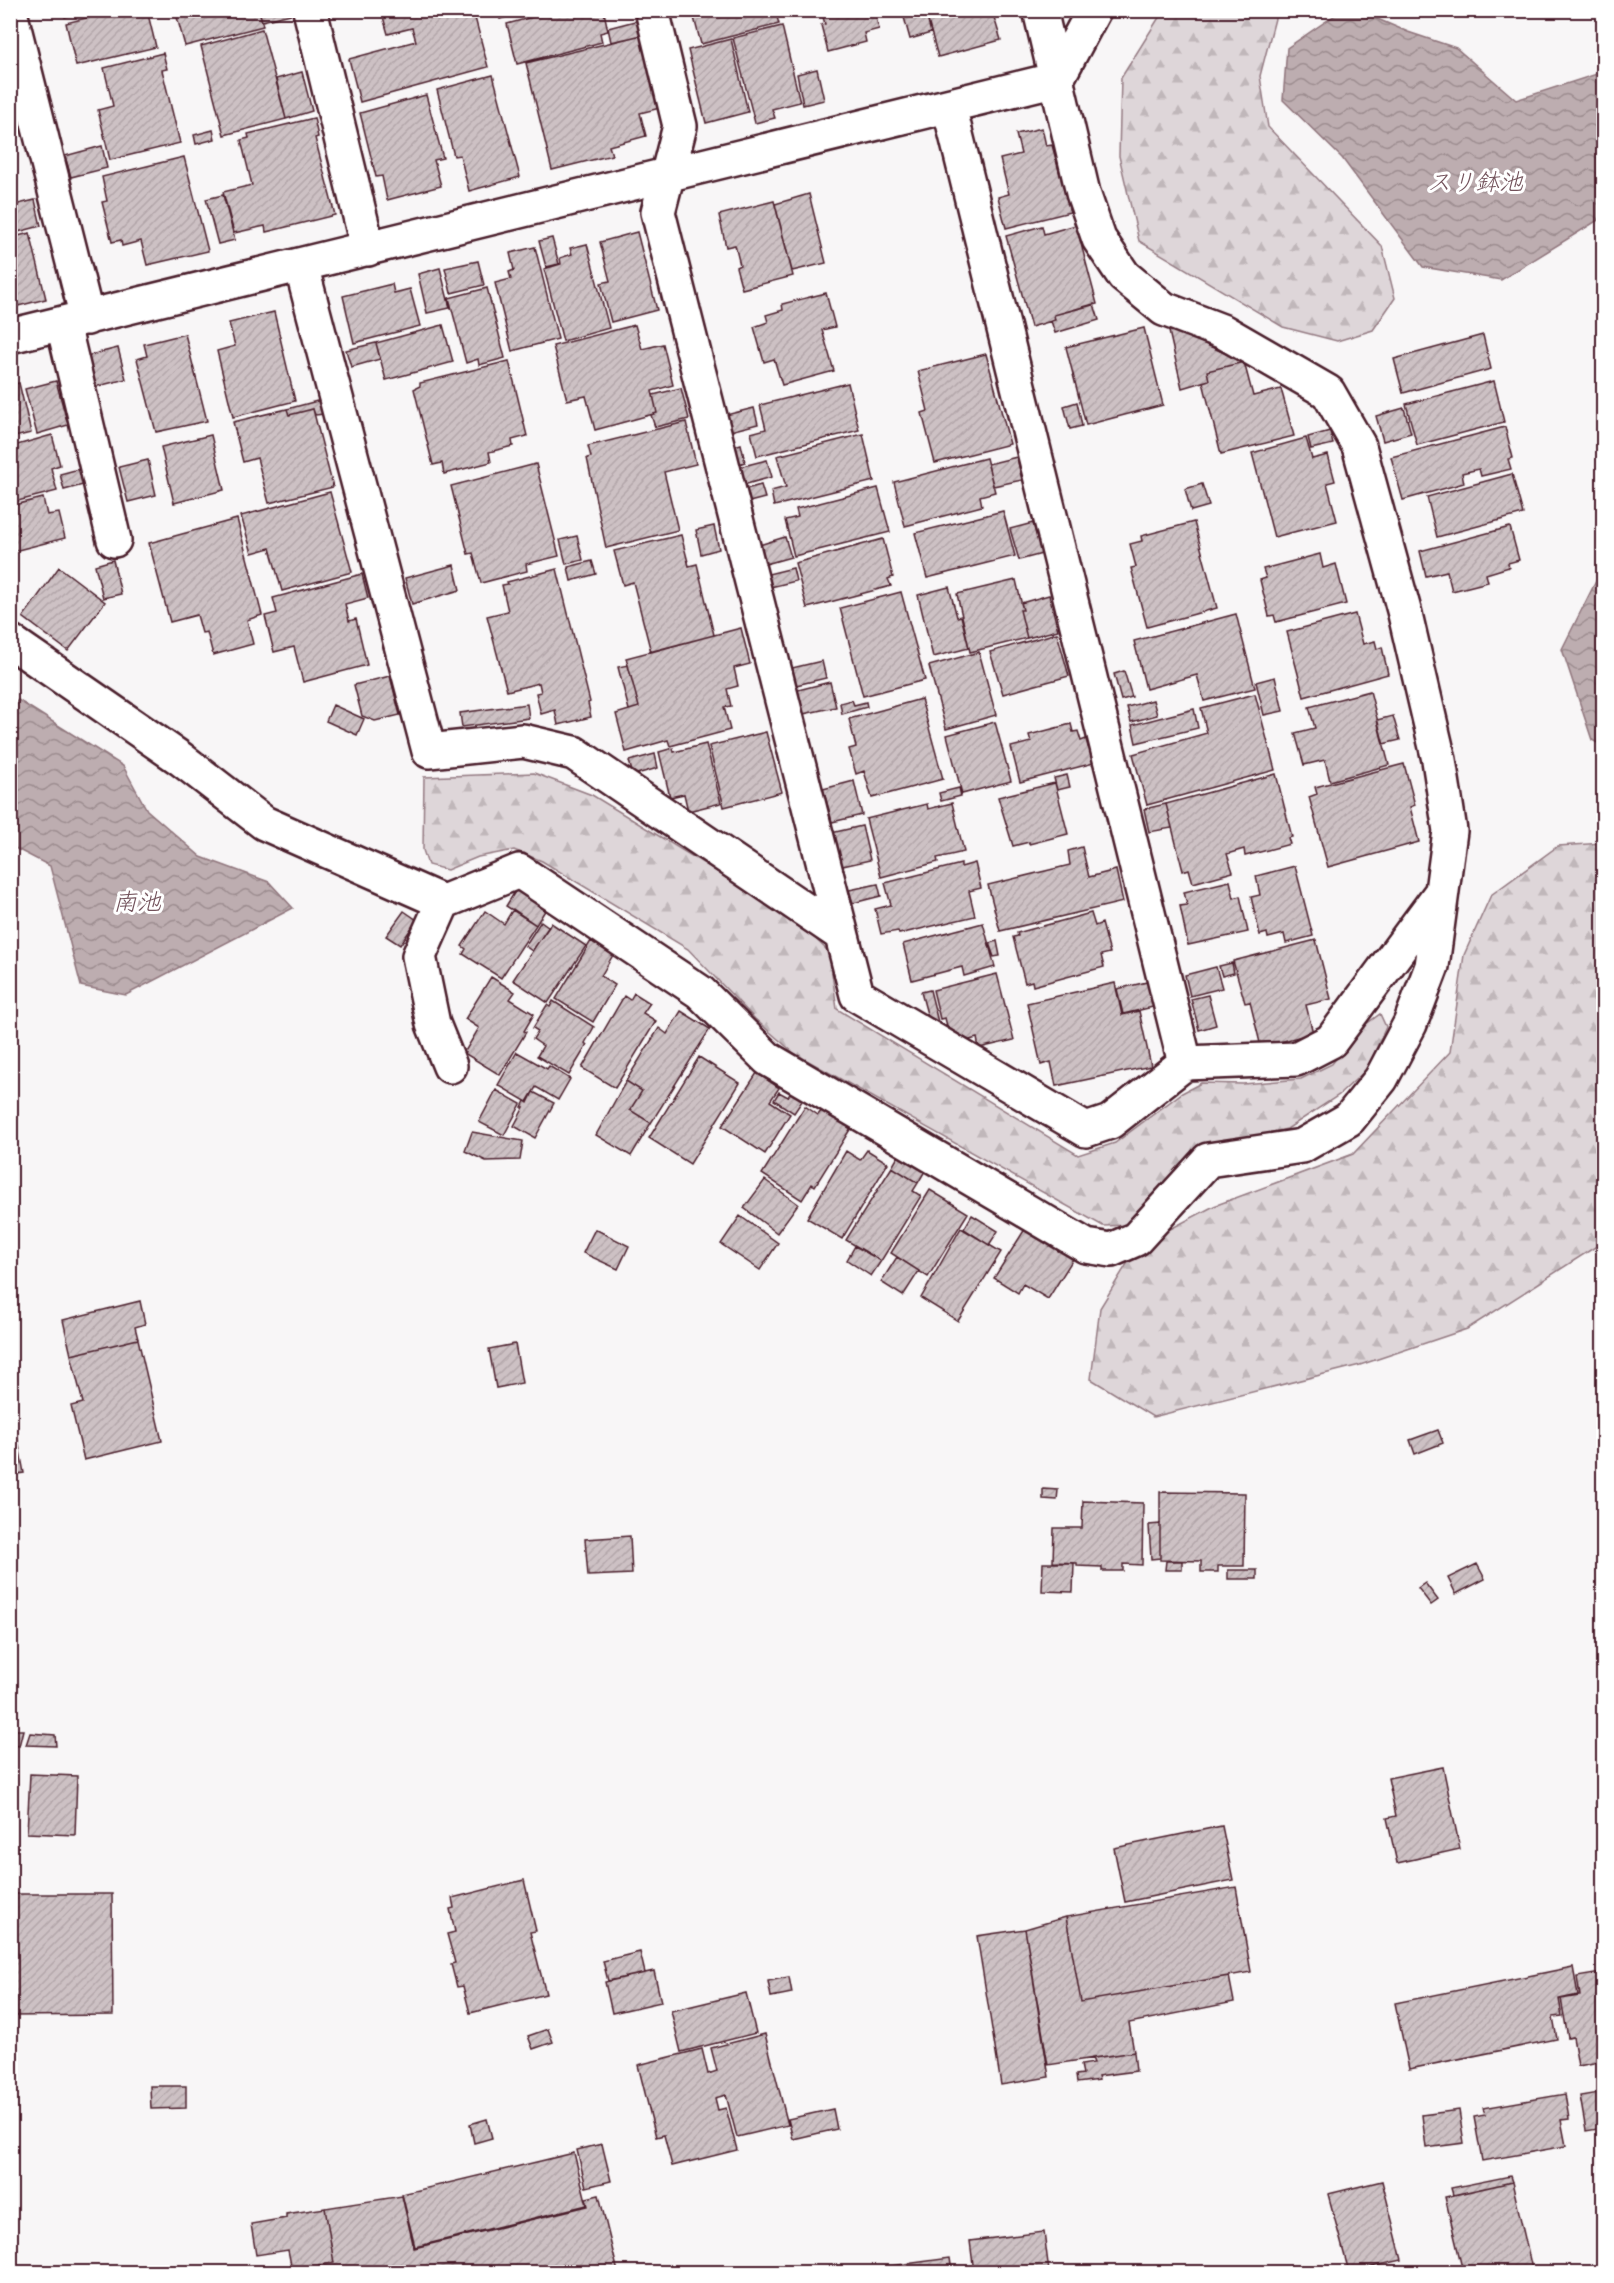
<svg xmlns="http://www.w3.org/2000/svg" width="1614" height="2283" viewBox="0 0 1614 2283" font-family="'Comic Neue','Klee One',sans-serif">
<defs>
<pattern id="forest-firs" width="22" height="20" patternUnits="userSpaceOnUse" patternTransform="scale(1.5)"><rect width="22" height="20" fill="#ded6d9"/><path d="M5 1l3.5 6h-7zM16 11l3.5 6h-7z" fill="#c0b7ba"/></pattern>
<pattern id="water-waves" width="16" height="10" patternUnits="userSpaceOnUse" patternTransform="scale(1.5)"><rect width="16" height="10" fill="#bdadb0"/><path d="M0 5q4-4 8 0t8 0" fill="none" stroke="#9c8c8f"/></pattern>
<pattern id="building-hatch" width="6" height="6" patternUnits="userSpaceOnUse" patternTransform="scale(1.5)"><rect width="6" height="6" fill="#cdc1c4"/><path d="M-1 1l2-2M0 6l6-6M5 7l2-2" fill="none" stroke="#b2a5a9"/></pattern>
</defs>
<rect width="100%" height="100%" fill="#f8f6f7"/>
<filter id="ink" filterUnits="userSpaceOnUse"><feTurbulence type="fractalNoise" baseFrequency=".0167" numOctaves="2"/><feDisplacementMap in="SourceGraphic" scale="12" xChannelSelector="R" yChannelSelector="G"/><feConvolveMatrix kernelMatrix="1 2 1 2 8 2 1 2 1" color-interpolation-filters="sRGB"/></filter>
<g filter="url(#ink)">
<path fill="url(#forest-firs)" stroke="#947a82" stroke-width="1.5" d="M1163,11H1277L1260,76L1268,127L1382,246L1395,298L1373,330L1337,341L1283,327L1139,241L1119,156L1121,78Z
M534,773L592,795L796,920L829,952L837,1009L1078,1155L1115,1143L1182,1093L1201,1083L1243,1084L1301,1079L1332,1064L1358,1030L1380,1014L1386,1027L1367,1069L1339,1095L1287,1129L1198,1149L1132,1225L1103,1226L794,1053L755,1019L688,949L542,861L514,850L478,857L447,870L428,865L423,850L424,777Z
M1603,843V1242L1467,1329L1360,1365L1153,1417L1091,1379L1100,1308L1138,1246L1214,1206L1353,1154L1450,1052L1464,955L1491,895L1558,846Z"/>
<path fill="url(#water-waves)" stroke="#8f747b" stroke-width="1.5" d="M1341,11H1359L1408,32L1456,48L1516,100L1603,72V217L1501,280L1423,267L1342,158L1283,100L1287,48Z
M1603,567L1604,746H1603L1592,740L1562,649Z
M18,700L123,766L147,810L201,857L269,882L293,908L126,995L81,986L50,866L11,846V708Z"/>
<path fill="url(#building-hatch)" stroke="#4a1f2b" stroke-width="1.5" d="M63,10H90L65,17Z
M118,10H147L156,47L76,66L66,23Z
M175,10H259L263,26L185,46Z
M259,10H290L291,14L262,21Z
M381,10H473L488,67L360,102L349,59L416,41L412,28L388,34Z
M498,10H532L500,19Z
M558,10H588L589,15L604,12L608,31L600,33L602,42L517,64L507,24Z
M692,10H775L779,24L701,44Z
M821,10H874L879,29L864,33L866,42L828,52L821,25L825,24Z
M902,10H925L931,33L910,39Z
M925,10H997L998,13L993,14L1001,40L938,57Z
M639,20L643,35L611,42L608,28Z
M782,26L800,102L772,109L775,118L755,123L733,38Z
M262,29L286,119L224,135L201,46Z
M642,35L660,108L640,113L646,136L609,146L612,155L552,170L526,63Z
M731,39L748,112L706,123L688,50Z
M163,53L167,69L162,70L180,143L110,160L98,110L113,106L104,68Z
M817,69L824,100L803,105L797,74Z
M302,72L312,111L286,119L276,79Z
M493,75L520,177L469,191L460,155L454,156L437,90Z
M10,95L17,120L10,122Z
M426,95L443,158L434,160L441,186L387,200L382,176L376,177L360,113Z
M314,118L318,137L315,138L335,215L266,232L265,226L234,233L223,192L252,185L241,140L249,138L248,134Z
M1042,128L1046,146L1052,145L1070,212L1006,228L998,197L1009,194L1000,159L1021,154L1016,134Z
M213,130L215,139L196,144L194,135Z
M102,146L107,168L71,177L65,156Z
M184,157L208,251L147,265L141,241L122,246L121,240L112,242L102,202L107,201L102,177Z
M809,194L826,263L792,271L775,204Z
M223,195L235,240L218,244L206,199Z
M35,200L41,226L14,233L10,218V206Z
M774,201L793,276L742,289L736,267L740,265L735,245L726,247L719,215Z
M1076,225L1097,304L1054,315L1055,320L1031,327L1006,236L1042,226L1044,234Z
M637,232L657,310L611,322L601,283L610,281L600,242Z
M30,233L46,299L10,308V238Z
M552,238L559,264L546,267L539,241Z
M587,244L609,328L563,341L544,269L561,264L560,258L572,254L570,248Z
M535,247L558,339L512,351L495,283L511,279L509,272L514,270L510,253Z
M478,261L484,285L451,293L445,268Z
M440,268L450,308L427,313L418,274Z
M392,284L394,293L410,289L420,326L354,343L343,296Z
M487,288L505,358L479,365L478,359L466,363L449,298Z
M826,293L835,327L822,330L834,371L782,385L774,359L764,362L754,327L768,322L766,315L783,310L782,304Z
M1094,304L1099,320L1055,333L1051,321L1055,320L1054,315Z
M274,312L295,401L233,417L217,351L235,346L229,323Z
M443,325L453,362L386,380L376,343Z
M635,325L642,349L663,344L673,385L652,391L657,413L595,430L586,396L567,400L553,346Z
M1168,327L1244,362L1207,371L1209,380L1182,388Z
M1144,328L1163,405L1086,425L1066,347Z
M185,334L207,421L156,432L137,359L147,356L144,344Z
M1483,335L1491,369L1403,393L1394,359Z
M376,343L380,359L351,367L346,350Z
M118,348L126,379L94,387L86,356Z
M986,354L1010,444L935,463L922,413L928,411L918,371Z
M509,361L527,436L512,440L513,446L489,452L491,462L444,474L442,463L433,465L414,389L420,386V383Z
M1244,362L1253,396L1281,389L1294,436L1221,454L1203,382L1209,380L1207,371Z
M56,381L68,425L37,434L25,389Z
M1494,381L1504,422L1417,445L1406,404Z
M19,383L31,433L10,438V385Z
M848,383L859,430L757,456L751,433L766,429L760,405Z
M681,388L689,419L655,427L651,415L657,413L653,395Z
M321,400L324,414L315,415L313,409L289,415L287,409Z
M1077,402L1082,426L1070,429L1064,406Z
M754,408L758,424L730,431L726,415Z
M1404,408L1411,433L1383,441L1376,416Z
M287,409L289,415L313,409L333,487L269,503L257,458L243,462L233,422Z
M686,422L696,464L664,472L678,530L606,548L587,458L591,457L588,446Z
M1505,427L1513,458L1508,459L1511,469L1481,476L1479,469L1462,473L1464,483L1403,500L1391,457Z
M1330,431L1333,444L1311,449L1308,437Z
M863,434L874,481L774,506L771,491L786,487L777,456Z
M52,435L60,465L51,468L57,491L10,503V447Z
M211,435L224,490L174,503L161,447Z
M1306,438L1312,459L1328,455L1335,481L1327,483L1337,521L1274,537L1252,453Z
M741,444L745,462L736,465L731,447Z
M1017,457L1022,480L993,486L988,464Z
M986,458L995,492L980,496L982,506L905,526L894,482Z
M148,460L156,495L128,502L119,467Z
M767,460L772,477L743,485L739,467Z
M536,464L559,556L526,564L527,571L481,583L473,553L468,554L451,486Z
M79,469L83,485L64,490L60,474Z
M1512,474L1523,514L1437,537L1427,497Z
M1202,484L1209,506L1191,511L1185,489Z
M761,485L765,498L749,502L746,489Z
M878,488L890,532L794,556L785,520L798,517L796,509Z
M330,492L352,572L282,591L270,548L252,553L241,516Z
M43,498L47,515L59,513L65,538L10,552V506Z
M1003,511L1015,556L927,578L915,533Z
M237,519L262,615L247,620L253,644L213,655L207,632L202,633L197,615L170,622L149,543Z
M1194,522L1217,608L1147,627L1131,568L1136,567L1130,544L1142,541L1141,536Z
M1033,523L1042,554L1019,560L1010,529Z
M714,526L719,549L701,554L696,530Z
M1510,527L1519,560L1508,563L1509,567L1486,574L1488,582L1452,591L1447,571L1426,576L1420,551Z
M681,535L689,566L697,564L714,635L651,652L633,582L623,585L614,551Z
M577,536L583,560L566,564L560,540Z
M785,537L791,557L762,565L756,546Z
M883,539L893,577L888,579L891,586L807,608L795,563Z
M1320,554L1323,568L1336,564L1346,604L1276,622L1274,615L1269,616L1260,580L1266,578L1263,569Z
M113,560L121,594L103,598L95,565Z
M592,561L596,574L571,581L568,567Z
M454,565L460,590L412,604L405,578Z
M59,567L105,602L68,651L23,617Z
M793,568L796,581L766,588L764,575Z
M557,569L590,702L588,703L591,717L558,725L555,710L541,714L536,693L541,692L539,683L507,691L487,616L508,611L502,585L508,584L507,582Z
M362,574L368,598L345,604L349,621L356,619L367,665L303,682L294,647L274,652L265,616L277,613L273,598Z
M1016,580L1023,610H1020L1027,638L970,652L957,594Z
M949,587L957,617L961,616L969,648L933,657L918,595Z
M901,592L925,680L863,696L840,608Z
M1049,595L1058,630L1027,638L1020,610H1023L1021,603Z
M1236,614L1255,688L1204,701L1197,675L1146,689L1134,641Z
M1355,614L1363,644L1375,641L1377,649L1382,647L1388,674L1304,697L1287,632Z
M741,628L750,664L734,668L738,686L727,689L731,706L724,707L730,730L670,746L668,740L626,752L616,714L639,707L626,658Z
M1057,633L1069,676L1003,694L990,652Z
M979,652L996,715L946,729L929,666Z
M822,661L826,678L796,685L792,668Z
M628,665L639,707L629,710L618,667Z
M1124,671L1132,697L1121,700L1114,674Z
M390,676L400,715L375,721L362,716L354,685Z
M1275,677L1283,711L1264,715L1256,682Z
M830,682L836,707L803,714L798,690Z
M1370,691L1389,765L1330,781L1325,760L1304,765L1295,733L1315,728L1309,707Z
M1255,694L1275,770L1147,805L1133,754L1207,733L1201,708Z
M921,699L943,779L872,798L864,771L856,774L849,749L856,747L849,719Z
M852,700L854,705L866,702L867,707L842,714L840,703Z
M1153,700L1157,715L1131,722L1127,707Z
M527,704L529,718L462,727L460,713Z
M333,705L364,719L357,735L326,721Z
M1194,709L1198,728L1136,743L1132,725Z
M1393,716L1400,740L1383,744L1377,720Z
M995,722L1011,781L962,794L947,735Z
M1071,724L1073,732L1078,731L1081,741L1086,739L1088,747L1090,746L1094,763L1020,782L1011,747L1031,742L1029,735Z
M766,732L782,792L724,807L709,746Z
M706,744L721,803L688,811L684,794L670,797L659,752L673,748L674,752Z
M655,754L658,768L633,775L629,761Z
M1404,764L1415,805L1410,807L1419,842L1328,867L1309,797L1317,794L1315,787Z
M1276,774L1292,837L1288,838L1290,844L1245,856L1244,849L1227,854L1233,872L1193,883L1189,869L1183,871L1166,804Z
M1067,775L1070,787L1057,790L1054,778Z
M854,781L862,815L832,822L823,789Z
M1055,783L1068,834L1029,844V842L1013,846L998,797Z
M959,788L961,796L941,801L939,793Z
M952,803L964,852L937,858L938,862L881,877L866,819L927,804L928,809Z
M1166,804L1172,828L1149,832L1144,809Z
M862,826L870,860L838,867L831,833Z
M1082,847L1089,877L1116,870L1123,902L1000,931L988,885L1070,865L1068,851Z
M975,863L981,888L969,891L975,916L899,934L898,931L881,934L875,909L891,905L885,883L961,864V867Z
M1295,866L1313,936L1286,943L1284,934L1268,938L1267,933L1260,935L1251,897L1260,895L1256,876Z
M1230,881L1234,898L1240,896L1248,932L1188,945L1180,906L1187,905L1184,892Z
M878,884L881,896L853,903L849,890Z
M516,890L546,909L536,925L506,906Z
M513,909L536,925L501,978L463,954L466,949L462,946L485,911L504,924Z
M404,911L417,920L400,945L386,936Z
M1091,913L1095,926L1102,923L1110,953L1101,955L1104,967L1033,986L1032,981L1025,983L1013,937L1018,936L1017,933Z
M541,921L549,927L532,951L525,946Z
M551,923L586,946L548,1003L513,980Z
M983,923L995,967L964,976L962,967L912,980L903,944Z
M1316,940L1331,999L1306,1005L1313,1033L1261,1047L1250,1002L1245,1003L1233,961Z
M591,941L613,955L601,976L615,985L593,1022L556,999Z
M997,941L1000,956L994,957L989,943Z
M1232,963L1234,973L1222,976L1219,966Z
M1216,967L1222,988L1190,996L1185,975Z
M997,974L1014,1040L979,1048L977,1038L966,1041L949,1034L945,1018L940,1019L933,990Z
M491,977L515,992L510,999L534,1014L524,1031L526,1032L500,1075L464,1053L479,1028L465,1019Z
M1147,982L1153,1007L1123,1014L1117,989Z
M1115,983L1122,1015L1139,1011L1151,1066L1056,1086L1051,1062L1041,1065L1027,1003Z
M930,990L938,1022L930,1025L921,992Z
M634,993L650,1003L643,1013L656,1021L615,1088L582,1068L624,996L630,1000Z
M1208,995L1216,1025L1199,1030L1191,999Z
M553,1001L594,1027L585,1043L587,1045L569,1075L537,1056L543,1046L533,1039L538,1031L533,1028L547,1005L550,1007Z
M681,1011L710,1029L651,1123L630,1110L642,1091L626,1081L659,1028L667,1034Z
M517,1052L547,1069L549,1066L570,1079L558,1100L536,1087L527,1102L498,1085Z
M699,1057L740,1083L690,1164L649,1138Z
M757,1073L779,1088L770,1101L790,1114L765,1154L722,1126Z
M626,1081L642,1091L630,1110L651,1123L631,1156L596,1135Z
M496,1090L521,1104L504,1135L479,1122Z
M792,1090L804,1098L794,1113L774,1100L779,1092L788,1097Z
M533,1092L554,1103L535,1138L514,1126L524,1107H522L525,1101L528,1103Z
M805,1106L818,1115L822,1110L851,1128L815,1186L812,1184L802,1200L762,1174Z
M472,1132L523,1141L520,1160L486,1161L465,1151Z
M867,1150L888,1163L842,1239L807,1218L846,1151L860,1160Z
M899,1155L925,1171L918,1183L892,1167Z
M892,1167L918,1183L913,1191L921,1196L881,1261L846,1240Z
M765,1180L798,1204L777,1233L744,1208Z
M930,1190L968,1213L928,1277L891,1253Z
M972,1215L998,1231L989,1245L964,1229Z
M740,1216L778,1243L760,1270L721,1244Z
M961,1228L1001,1252L958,1321L921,1298Z
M595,1229L629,1246L618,1269L583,1253Z
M1025,1229L1073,1259L1048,1299L1023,1284L1018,1293L994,1278Z
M855,1246L881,1261L871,1276L847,1260Z
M897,1257L919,1271L903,1296L881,1282Z
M140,1301L145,1324L135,1327L138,1339L71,1355L63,1320Z
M138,1339L162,1441L84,1460L71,1406L83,1403L71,1355Z
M515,1344L522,1383L496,1388L489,1349Z
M1438,1430L1443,1443L1415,1454L1410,1440Z
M17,1435L24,1473L10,1475V1436Z
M1043,1489L1058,1490L1057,1500L1043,1499Z
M1160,1492L1245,1493L1244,1566H1218V1572H1201V1561L1160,1560Z
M1083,1501L1143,1503L1142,1565L1123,1564V1571H1102V1567L1077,1566V1563L1053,1562L1054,1528H1082Z
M1160,1524V1558L1151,1559L1149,1525Z
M630,1536L632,1574L588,1576L585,1539Z
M1166,1561H1182V1570H1165Z
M1043,1563H1074L1073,1592L1042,1591Z
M1477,1564L1485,1579L1456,1594L1448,1578Z
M1228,1570H1257V1579H1228Z
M1425,1583L1438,1600L1431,1605L1418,1588Z
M10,1730H23L19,1746L10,1744Z
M30,1733L55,1735L56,1746L26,1745Z
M1600,1752H1604V1793L1597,1759L1602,1758Z
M1443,1767L1460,1849L1397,1863L1387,1818L1396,1816L1388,1778Z
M30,1774L77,1776L75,1835L27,1833Z
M1604,1802V1839H1603L1596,1803Z
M1222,1826L1233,1880L1125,1902L1114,1848Z
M524,1880L536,1931L530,1932L546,1994L470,2013L463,1986L457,1987L451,1964L455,1963L447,1934L455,1932L450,1909L454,1908L452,1898Z
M1236,1887L1251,1972L1081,2002L1066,1917Z
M10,1894H112L113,2015L10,2016Z
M1066,1917L1081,2002L1229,1976L1234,2002L1129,2023L1134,2052L1048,2065L1025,1929Z
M1025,1929L1049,2077L1001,2085L977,1936Z
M640,1952L645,1973L608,1981L603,1961Z
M1604,1961V2061L1578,2066L1573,2037L1568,2038L1561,1999L1580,1996L1577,1977L1601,1973L1599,1962Z
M1573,1967L1578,1995L1559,1999L1562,2016L1553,2017L1557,2039L1409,2069L1395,2003Z
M654,1971L661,2002L612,2013L605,1982Z
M789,1977L792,1993L771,1997L768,1981Z
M746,1993L756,2033L681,2052L671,2011Z
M548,2029L553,2042L533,2049L528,2036Z
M765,2034L788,2125L737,2137L726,2095L715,2098L718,2110L726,2108L737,2150L672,2166L664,2135L656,2137L638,2065L702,2049L708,2074L717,2071L711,2048Z
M1134,2052L1136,2071L1098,2076L1099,2080L1077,2083L1076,2075L1083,2074L1081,2065L1094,2063L1092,2058Z
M150,2086H186V2108L151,2109Z
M1598,2093L1604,2128L1586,2131L1580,2096Z
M1565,2094L1569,2119L1561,2120L1566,2146L1482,2161L1474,2117L1485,2115L1483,2108Z
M833,2109L837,2129L793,2139L788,2119Z
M1459,2110L1464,2143L1426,2148L1422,2115Z
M487,2119L492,2138L474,2143L470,2124Z
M602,2144L611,2181L586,2187L577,2150Z
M574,2153L587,2205L415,2247L402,2194Z
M1510,2176L1512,2182L1453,2195L1451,2188Z
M1382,2181L1402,2260L1349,2272L1328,2194Z
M1512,2182L1532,2269L1519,2272H1463L1445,2197Z
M599,2195L618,2272H321L319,2265L334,2263L325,2208L402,2196L414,2248L588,2206L586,2198Z
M325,2208L334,2263L292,2270L288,2250L256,2255L251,2224L286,2218V2214Z
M1044,2232L1049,2272H974L970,2241Z
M950,2258L952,2272H885L884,2267Z
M884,2267L885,2272H856V2270Z"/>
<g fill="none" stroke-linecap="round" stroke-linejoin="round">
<g stroke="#4a1f2b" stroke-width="38">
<path id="minor" d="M310,10L368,249
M652,10L680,126L658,212L857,995L1086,1130L1110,1122L1185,1063L1296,1059L1331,1041L1440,894
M10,12L87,318
M949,106L1185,1063
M301,265L429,751L523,741L574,753L839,933
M63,324L114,540
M10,336L1057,79L1094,10
M10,641L181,759L264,823L443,902L519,871L700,992L768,1059L1086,1246L1111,1250L1136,1239L1208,1160L1302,1146L1349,1119L1381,1079L1410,1024L1432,966L1450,831L1439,760L1405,614L1359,446L1328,392L1224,332L1164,309L1124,276L1099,239L1083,193L1040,10
M443,902L419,956L433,1024L450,1066"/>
</g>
<use href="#minor" stroke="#fff" stroke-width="33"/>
</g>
</g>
<g text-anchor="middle" stroke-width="6" stroke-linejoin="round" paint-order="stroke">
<g font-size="24" font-style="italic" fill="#72515a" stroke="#fff">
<text x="1475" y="190">スリ鉢池</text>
<text x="137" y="910">南池</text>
</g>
</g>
<rect width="1614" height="2283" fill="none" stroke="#fff" stroke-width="36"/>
<rect x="18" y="18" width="1578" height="2247" fill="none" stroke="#4a1f2b" stroke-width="2" filter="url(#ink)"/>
</svg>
